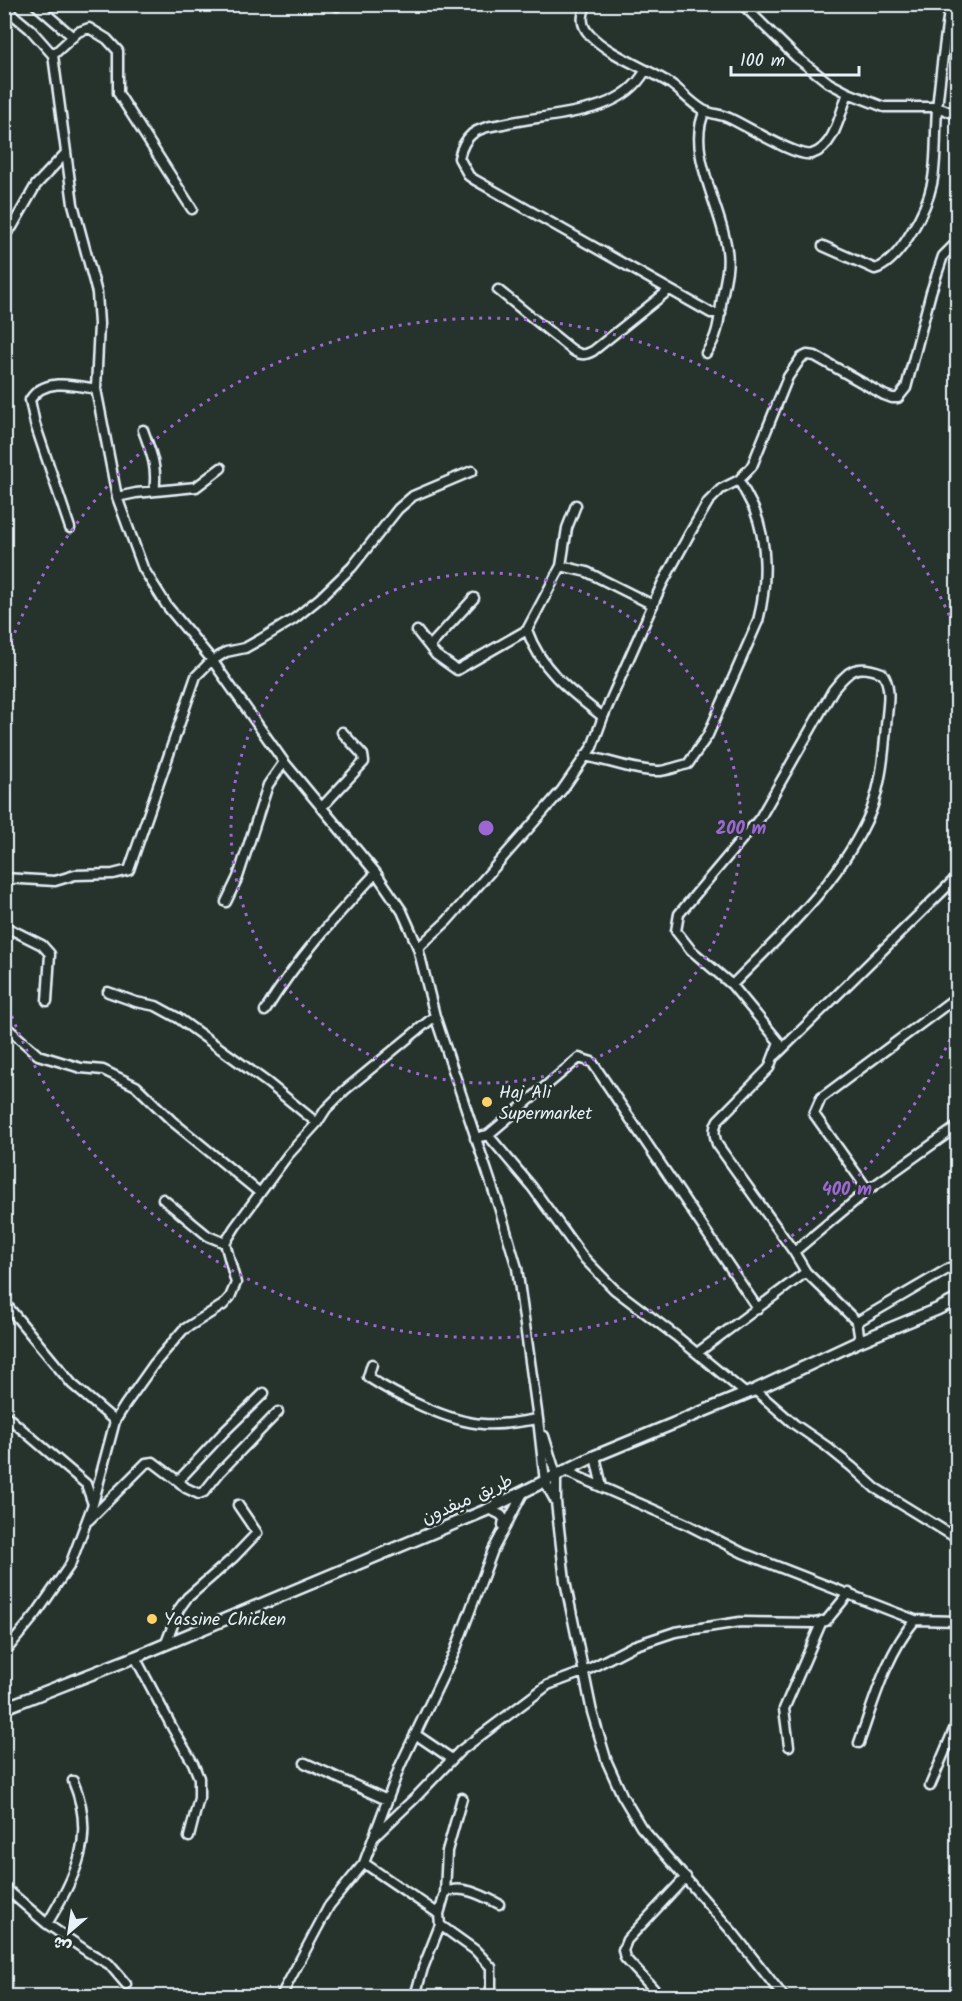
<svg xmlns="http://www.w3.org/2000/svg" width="962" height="2001" viewBox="0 0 962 2001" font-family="Kalam,'Playpen Sans Arabic',sans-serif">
<rect width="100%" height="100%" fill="#26332d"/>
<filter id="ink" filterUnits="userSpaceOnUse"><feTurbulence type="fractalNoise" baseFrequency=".0167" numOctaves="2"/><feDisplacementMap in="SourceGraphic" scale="12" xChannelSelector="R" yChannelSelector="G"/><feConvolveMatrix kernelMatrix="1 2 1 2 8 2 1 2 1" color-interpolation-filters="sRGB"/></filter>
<g filter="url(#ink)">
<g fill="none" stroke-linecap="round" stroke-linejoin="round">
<g stroke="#e8f1f8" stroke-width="13">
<path id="minor" d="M35,4L73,37
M586,4C582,16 580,24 589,34C608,55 647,68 671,84C682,92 691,103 703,110C710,114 721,114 729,118C745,125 797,158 812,154C835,147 840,113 848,93
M742,4L796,57L829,83L848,93L884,107H937L958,115
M4,5L12,14L30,29L53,55L73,204L97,293L99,324L96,389L117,497L143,568L167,606L212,660L284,762L376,873L402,911L410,929L418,948L435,1016L499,1207L517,1268L538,1419L545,1482L556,1502
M337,6L338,4
M53,55L78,32L89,28L107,39L118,51V93L192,209
M645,71C620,117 548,113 503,124C492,126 481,127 472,134C465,140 461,149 459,158L469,176L475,180L711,313H721
M705,111C685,151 722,208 727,250C730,269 723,287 721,305C719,323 717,338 706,353
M4,235L12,227L36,185L65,154
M823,246L875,269C900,262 927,208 932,184C937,160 935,134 937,110C940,75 945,40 950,4
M498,290L571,349C579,355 584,356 593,351L669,290
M143,430C151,452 158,468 154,491
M117,497L136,493L196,487L221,468
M70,528L35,424L30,400C44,377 74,385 96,389
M561,566L567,528L576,505
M417,631L436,655L457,670L527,630
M430,646L474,598
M212,661L226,652L245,648L261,639L294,619L320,598L352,567L398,509L413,496L472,471
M603,717C571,692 541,670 527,630L561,566L587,572L653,605
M585,756C607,760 638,772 660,771C669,770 679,766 688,764L708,735L758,621C767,587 768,542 754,509C749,499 744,490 739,480
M321,808L364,762L363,755L342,732
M4,878L55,881L75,875L113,874L129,870L196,676L212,660
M226,902L238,877L268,785L284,762
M4,926L42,945L50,954L47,1001
M418,948L447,921L529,828L562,790L592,747L603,717L662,584L690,533L708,502L721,489L739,480L752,466L788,377L801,358L807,355L815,356L884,395L892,398H898L906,388L931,292L943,256L958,241
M108,992L136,1002L156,1006L178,1018L268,1083L317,1123
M958,996L821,1098L814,1114L868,1190L958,1126
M265,1011C298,958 334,918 376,873
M4,1025L38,1055L81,1068L103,1070L136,1086L172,1121L260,1193
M776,1055L958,876
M488,1135L532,1187L582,1256L614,1289L676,1336L745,1393
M475,1138L488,1135L579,1058L592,1062L758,1309
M163,1199L208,1236L225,1243
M794,1252L868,1190
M806,1272L857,1322L860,1341
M4,1302L72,1384L115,1421
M857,1322L958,1263
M697,1353L806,1272L794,1252L717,1144C714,1135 713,1129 718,1120L769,1068L779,1042L732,985L691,950L676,931L679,914L760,818L833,690C849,670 856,663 882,673C893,687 887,709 886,726C884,754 881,784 871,811C842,880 783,933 732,985
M372,1364L368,1377C397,1396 449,1422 483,1424C501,1426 521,1421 538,1419
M755,1390L794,1424L826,1446L852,1467L875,1488L958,1539
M4,1414L86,1484L93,1504L70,1565L36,1614L4,1653
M544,1436L556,1475V1502L565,1581L592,1712L607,1762L622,1795L641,1827L734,1934L783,1996
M595,1456L602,1487
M565,1471L686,1524L743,1553L889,1610L915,1620L958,1621
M178,1481L186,1488L199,1494L204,1492L220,1472L278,1412
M93,1504L115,1421L125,1405L154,1364L183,1330L223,1305L230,1297L236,1283L225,1243L235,1227L288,1155L317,1123L326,1109L345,1090L435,1016
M489,1509L501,1515L504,1519L503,1525
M89,1520L146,1463L153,1462L178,1481L223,1433L264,1393
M166,1643L179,1609L187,1598L234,1557L257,1533L238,1505
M135,1657L173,1729L193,1763L199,1778V1798L189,1837
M415,1734L452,1759
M859,1743C874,1701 886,1655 915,1620
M789,1746L784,1709L822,1621
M305,1763L387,1800
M930,1786L958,1720
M374,1837L415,1798L460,1751L548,1685L583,1672L633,1646L675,1632L740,1622L815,1623L826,1621L849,1593
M364,1863L439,1914L440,1925L475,1950L491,1967V1996
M4,1887L47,1924L88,1952L109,1964L126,1984
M445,1893L447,1851L462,1798
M439,1914L445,1893C461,1883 485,1897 499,1904
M47,1924C76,1875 97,1837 73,1781
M281,1996L329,1906L364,1863L400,1766L455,1651L493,1550L523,1493
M415,1996L423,1968L440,1925
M660,1996L625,1958L623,1950L627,1940L686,1877"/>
</g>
<g stroke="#e8f1f8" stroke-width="15">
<path id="major" d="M4,1708L135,1657L489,1509L595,1456L755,1390L860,1341L938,1309L958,1299"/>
</g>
<use href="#minor" stroke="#26332d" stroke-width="8"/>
<use href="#major" stroke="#26332d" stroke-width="10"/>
</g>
</g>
<g fill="none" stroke="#9c67d0" stroke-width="3" stroke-dasharray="3 6">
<circle cx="486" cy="828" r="255"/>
<path d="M957 1023A510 510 0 0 1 5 998M5 658A510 510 0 0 1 957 633"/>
</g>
<g fill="#ffd166" stroke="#26332d" stroke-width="2">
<circle cx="487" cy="1102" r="6"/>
<circle cx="152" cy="1619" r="6"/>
</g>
<g text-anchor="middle" stroke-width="5" stroke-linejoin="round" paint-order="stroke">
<g font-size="18" fill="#e8f1f8" stroke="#26332d" text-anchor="start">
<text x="499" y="1098">Haj Ali<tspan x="499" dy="21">Supermarket</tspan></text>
<text x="164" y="1625">Yassine Chicken</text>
</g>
<g font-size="18" fill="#e8f1f8" stroke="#26332d">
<text transform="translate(467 1499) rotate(-24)" y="6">طريق ميفدون</text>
</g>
</g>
<circle cx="486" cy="828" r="9" fill="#9c67d0" stroke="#26332d" stroke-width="3"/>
<g font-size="18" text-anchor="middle" font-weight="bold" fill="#9c67d0" stroke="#26332d" stroke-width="5" stroke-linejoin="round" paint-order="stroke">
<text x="741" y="834">200 m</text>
<text x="847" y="1195">400 m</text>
</g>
<rect width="962" height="2001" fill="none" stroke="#26332d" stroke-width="24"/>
<rect x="12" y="12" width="938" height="1977" fill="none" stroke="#e8f1f8" stroke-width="2" filter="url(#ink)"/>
<g transform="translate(69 1932) rotate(209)" stroke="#26332d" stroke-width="4.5" paint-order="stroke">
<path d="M0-4.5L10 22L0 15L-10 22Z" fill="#e8f1f8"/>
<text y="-9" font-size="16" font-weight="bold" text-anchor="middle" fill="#e8f1f8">ش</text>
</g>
<path d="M731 66v9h128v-9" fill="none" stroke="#e8f1f8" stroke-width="3"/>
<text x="740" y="66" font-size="18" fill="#e8f1f8" stroke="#26332d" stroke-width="4.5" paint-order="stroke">100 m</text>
</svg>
